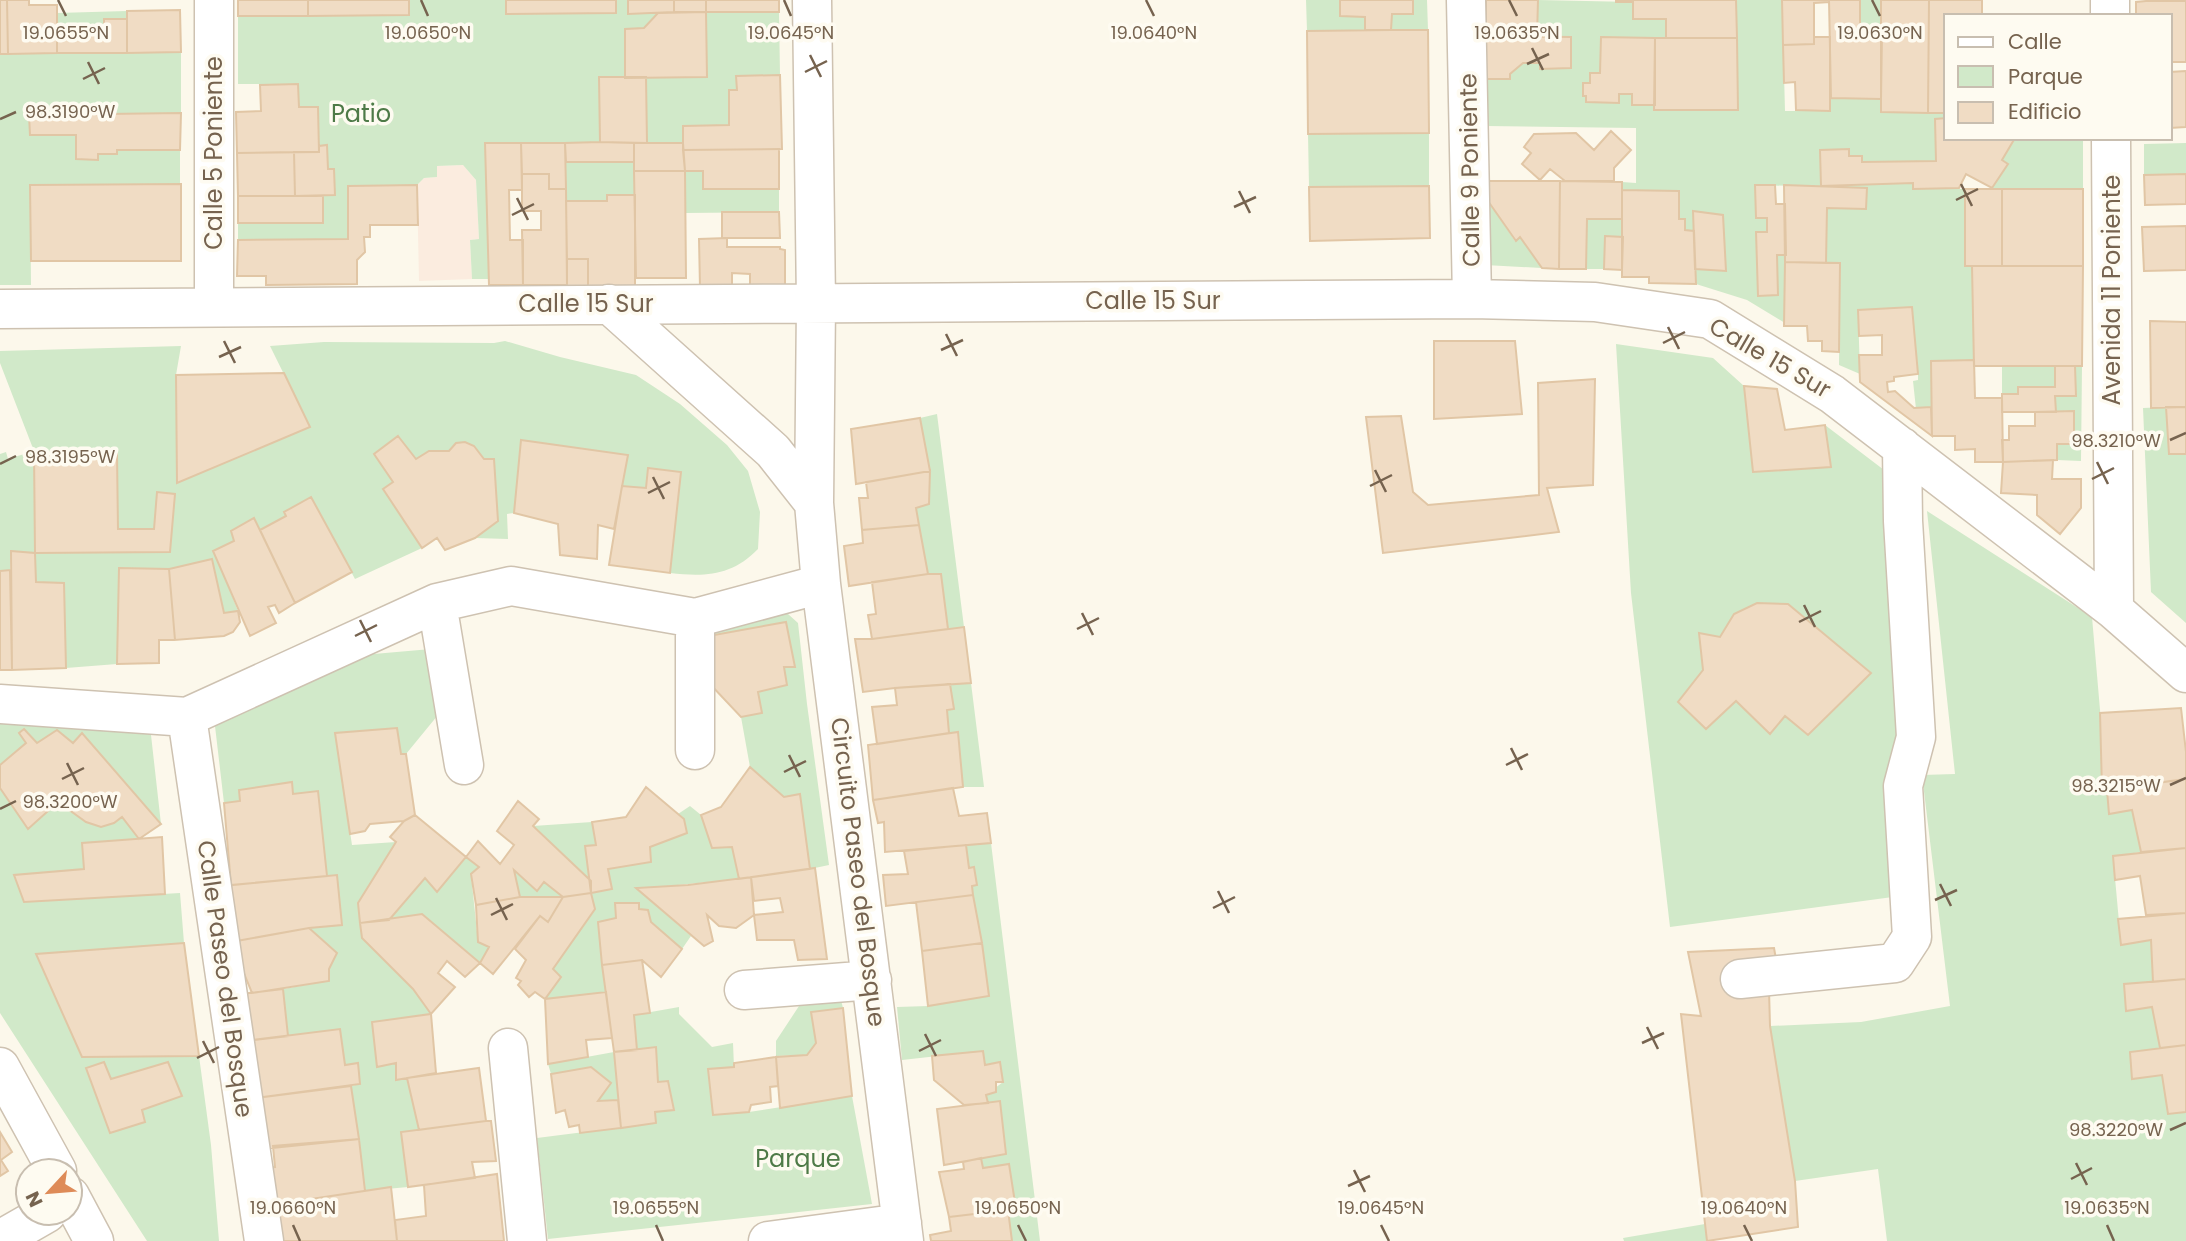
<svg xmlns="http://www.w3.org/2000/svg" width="2186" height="1241" viewBox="0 0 2186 1241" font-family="Poppins,sans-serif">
<rect width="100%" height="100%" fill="#fcf8eb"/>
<path fill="#fbecdf" d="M463,165L476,180L479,239L470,240L472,279L419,281L417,185L424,178L437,177V166Z"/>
<path fill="#d1e9c9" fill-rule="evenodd" d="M409,0H506L507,14L615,13L616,0H628L629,13H658L644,28L625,78H599L600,142L486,143L489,279H472L470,240L479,239L476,180L463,165L437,166V177L424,178L417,185L348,186V239L238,240V223H323V196L335,195L334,169H328L326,145L319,146L318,107H299L298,84H238V16L409,15Z
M1306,0H1340V16L1365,17V30L1307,31Z
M1413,0H1427L1428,30H1392V14Z
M1538,0L1633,2V19H1666V38H1601L1600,73H1591L1590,83H1583V96H1586L1587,102L1619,103V94H1632L1655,105V110H1738L1736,0H1782L1785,111H1830L1831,98L1881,99V112L1946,113V118L1935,119L1936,161L1862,162V156H1849L1848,149L1820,150L1822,186L1913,183V189H1965V265L1972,266L1974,360L1931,362V407L1916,409L1913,381L1918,380V374L1912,307L1858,310L1860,374L1839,365L1840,263H1826L1827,208L1866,209V188L1755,185L1756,217L1767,218V232H1756L1758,296L1778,295L1777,255H1786L1785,323L1747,300L1696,284L1695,269L1726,270L1723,215L1694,211V231L1685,230V219H1679V191L1622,190V182L1636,183V128L1486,126V79L1510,74L1523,63H1540V69L1571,68V38L1537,37Z
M1860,0H1881L1882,33H1860Z
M127,11V19H104V31H57V13Z
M706,12H779L780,75L737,76V90H729V125L683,126V143H647L646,77L707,76Z
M181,52V113L29,115L30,135H76L77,159L98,160V154H117V150H180V184L30,185L31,285H0V54Z
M1429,133V186L1309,187L1308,134Z
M2015,138H2083V189L1992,188L2007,164L2002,160Z
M2186,143V174L2144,175V144Z
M566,162H634L635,195H608L607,201H566Z
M685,171H703L704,189H779V212L685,213Z
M1488,201L1515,241L1520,237L1542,268L1485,265Z
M1587,219H1622L1623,237H1605L1604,269H1586Z
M505,341L560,357L636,375L680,404L727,445L748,471L760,512L758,549C732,576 705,577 670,573L681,472L648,468L646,488L622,486L521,441L514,513L507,514L508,539L475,538L498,520L494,459H484C476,448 471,442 456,443L449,451H429L416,459L397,436L375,454L393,482L383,489L422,548L355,579L311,497L285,512L286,516L260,530L254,518L234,541L214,551L238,611L224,613L211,559L169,569L119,568L117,664L66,668L64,583L36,582L35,553L11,552L10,570L0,571V454L6,452L8,459L34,451L0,363V351L181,346L176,375L177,483L310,427L270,346L324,342L494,343ZM35,452L117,454L118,529H154L157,493L175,494L170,551L35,553Z
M1616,344L1713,358L1744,386L1753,472L1831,467L1825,425L1884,470L1914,701L1900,896L1670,927L1631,593Z
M2002,366H2055V387H2018V394H2002Z
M2075,366H2082L2081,461L2057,460V444L2074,443V412H2056L2055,396L2075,395Z
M2166,407L2169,454H2186V623L2151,592L2143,408Z
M937,414L964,627L948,629L941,575L928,574L916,508L920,418Z
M1927,511L2092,617L2109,814L2132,810L2141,852L2113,856L2121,944L2151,940L2153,982L2124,984L2126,1011L2152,1007L2160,1048L2130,1052L2133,1078L2162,1075L2168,1113L2186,1112V1241H1887L1878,1169L1795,1181L1770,1026L1861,1022L1950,1006L1922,775L1955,774Z
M778,605L798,623L807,704L829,865L810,869L784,797L750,767L741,717L758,692L787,685L784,667H795L786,622L703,637L712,626L743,625Z
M431,649L438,715L406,754H401L397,728L335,733L352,845L396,842L358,903L362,938L413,989L431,1014L372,1022L377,1066L396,1063V1079L407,1078L419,1130L401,1133L408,1187L365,1191L351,1086L360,1084L358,1064L345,1065L288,1036L283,989L329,981V969L337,953L309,928L342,925L327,876L318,791L293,794L292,783L240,801L224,803L215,726L216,712L328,658Z
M971,683L984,787H963L958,733H949L947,710L954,708L950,684Z
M0,721L150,726L161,824L82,734L73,743L57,730L37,743L23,729L19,733L26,743L0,765Z
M0,788L28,829L58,802C81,817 94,838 122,817L139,839L84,869L15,875L24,902L180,893L184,943L37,955L82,1057L199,1056L211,1145L219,1241H147L0,1013ZM104,1062L111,1079L168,1062L182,1096L142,1110L144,1122L110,1133L86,1068Z
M690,806L701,815L712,848L732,847L739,879L637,889L691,936L682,949L651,922L648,910L598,922L606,992L545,999L560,977L553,969L591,893L608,869L651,862L650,847L687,833L684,819L678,814Z
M592,822L596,845L585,846L591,881L533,826Z
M991,843L1040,1241H1012L1008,1210L1016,1208L1009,1164L983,1168L981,1158L1006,1154L1000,1101L988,1103L986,1095L1003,1082L1000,1063L985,1065L983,1051L902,1060L897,1007L928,1006L989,996L972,886L977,885L974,867L969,868L966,845Z
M466,857L479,867L471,875L478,941L489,947L480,963L422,915L389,920L425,878L437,892Z
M514,870L536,891L544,882L563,897H520Z
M841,1000L843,1008L811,1013L816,1043L807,1055L776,1056V1041L799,1006Z
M679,1007V1014L712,1047L733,1043L734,1067L708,1069L713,1115L749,1112L852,1096L872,1204L548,1239L537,1138L655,1123L658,1082L656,1047L637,1050L634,1015Z
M614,1052L618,1100L598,1101L611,1083L591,1067L551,1074L548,1064Z
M1705,1224L1707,1241H1624L1623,1238Z"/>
<path fill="#f0dcc4" stroke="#e1c6a5" stroke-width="2" d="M0,0H7L8,54H0Z
M7,0H29V5H57V53L8,54Z
M238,0H308V16H238Z
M308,0H409V15L308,16Z
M506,0H616V13L506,14Z
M628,0H674V12L628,14Z
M674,0H706V12H674Z
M706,0H779V12H706Z
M1340,0H1413V14H1392L1391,30H1365V17L1340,16Z
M1486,0H1538L1537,37L1486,36Z
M1616,0H1736L1737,38H1666V19H1633V2H1616Z
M1782,0H1829V2L1814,3V44L1783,45Z
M1829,0H1860V33H1882L1881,99L1831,98Z
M1881,0H1929L1928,113L1881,112Z
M1929,0H1982V16H1946V113H1928Z
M2146,1H2186V62H2170V16H2136V2Z
M180,10L181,52L127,53V11Z
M706,12L707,77L625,78V29L644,28L658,13Z
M104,19H127V53H57V31H104Z
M1391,30H1428L1429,133L1308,134L1307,31Z
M1486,36L1571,37V68L1540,69V63H1523L1510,74V79H1486Z
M1601,37L1655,38V105H1632V94H1619V103L1586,102V96H1583V83H1590V73H1600Z
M1814,37H1830V111L1796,110L1795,82L1784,83L1783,45L1814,44Z
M1655,38H1737L1738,110H1654Z
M2186,71V127L2170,128V72Z
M780,75L782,149L683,150V126L729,125V90H737L736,76Z
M599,77H646L647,143L600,142Z
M298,84L299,107H318L319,152L237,153L236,112L261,111L260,85Z
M181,113L180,150H117V154H98V160L76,159V135H30L29,115Z
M1946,118V138H2015L2002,160L2008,164L1992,188L1966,174L1959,188L1913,189V183L1821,186L1820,150L1849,149V156H1862V162L1936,161L1935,119Z
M1611,131L1631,150L1614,168V181H1565L1550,169L1540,180L1522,164L1531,153L1524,147L1534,134L1576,133L1594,150Z
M600,142L634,143V162H566L565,143Z
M485,143H521L522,190H509L510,240H523V285H489Z
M521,143H565L566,189H549V174H522Z
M634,143H683L685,171H634Z
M327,145L328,169H334L335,195L295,196L294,152H319V146Z
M779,149V189H703V171H685L683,150Z
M294,152L295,196H238L237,153Z
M634,171H685L686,278H636Z
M522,174H549V189H566L567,285H523L522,230H541V211H522Z
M2186,174V204L2145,205L2144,175Z
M1488,181H1560L1559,269L1542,268L1520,237L1516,241L1488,201Z
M1560,181L1622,182V219H1587L1586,269H1559Z
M181,184V261H31L30,185Z
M417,185L418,225H370V237H364L365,252L357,260V284L266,285V276H237L238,240L348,239V186Z
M1755,185H1775L1776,204H1785L1786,255H1777L1778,295L1758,296L1756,232H1767V218H1756Z
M1784,185L1867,188L1866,209L1827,208L1826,263L1785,262Z
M1429,186L1430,238L1310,241L1309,187Z
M1965,189H2002V266H1965Z
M2002,189H2083V266H2002Z
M1622,190L1679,191V219H1685V230L1694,231L1696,284L1649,283V277H1622Z
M607,195H635V288L588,289V259H567L566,201H607Z
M238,196H323V223H238Z
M1693,211L1723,215L1726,271L1695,269Z
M722,212H779L780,238H722Z
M2186,226V270L2144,271L2142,227Z
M1605,236L1623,237L1622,270L1604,269Z
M727,238V247H780V249L785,250V287H750V274L732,273V286L700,287L699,239Z
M567,259H588V289H567Z
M1785,262L1840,263L1839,352L1822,351V341H1808L1807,326H1784Z
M1972,266H2083L2082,366H1974Z
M1912,307L1918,374L1894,377V381L1887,382L1888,392L1895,391L1914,408L1931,407L1932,436L1860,382L1859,355H1882V335L1859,336L1858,310Z
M2150,321L2186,322V407L2151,408Z
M1434,341H1515L1522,414L1434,419Z
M1974,360L1975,398H2002L2003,462H1975V449L1955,450V436H1932L1931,361Z
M2055,366H2075L2076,396H2055L2056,412H2002V394H2018V387H2055Z
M284,373L310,427L177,483L176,375Z
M1595,379L1593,485L1547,488L1559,532L1383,553L1366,417L1401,416L1413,492L1428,505L1539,495L1538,383Z
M1744,386L1777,389L1785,430L1825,425L1831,467L1753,472Z
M2166,407H2186V454H2169Z
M2074,411V444H2057V460L2003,462L2002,440H2009V426H2035V412Z
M920,418L930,471L856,484L851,429Z
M398,436L416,459L429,451H449L456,443L465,442L474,446L484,459H494L498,521L475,538L445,550L437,538L422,548L383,489L393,482L374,454Z
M521,440L628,455L614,529L598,525L597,559L560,555L558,524L514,513Z
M34,452L117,454L118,529H154L157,492L175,494L170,552L35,553Z
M2053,460L2052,479H2081V508L2060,534L2037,515V495L2001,493L2003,462Z
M648,468L681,472L670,573L609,565L622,486L646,488Z
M930,471L929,504L916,508L919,525L862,530L859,498H868L866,482Z
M311,497L352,572L295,603L260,530L286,516L284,512Z
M254,518L295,603L279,613L275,605L268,607L276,623L250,636L213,551L234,541L231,531Z
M919,525L928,574L849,586L844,546L863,543L862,530Z
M11,551L35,553L36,582L64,583L66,668L12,670Z
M212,559L224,613L238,611L240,622L233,632L224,636L175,640L169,569Z
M119,568L169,569L175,640H159V663L117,664Z
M10,570L12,670H0V571Z
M928,574H941L948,629L872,639L868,615L876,614L872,582Z
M1757,603L1788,604L1871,673L1808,735L1785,716L1770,734L1736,701L1706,729L1678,702L1703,670L1699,633L1720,637L1734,614Z
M786,622L795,667H784L787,685L758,692L762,713L741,717L709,683L703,637Z
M964,627L971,683L895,688L863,692L855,639H872Z
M950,684L954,709L947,710L949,733L877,744L872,707L897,705L895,688Z
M2181,708L2186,752V779L2102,790L2100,713Z
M397,728L401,754H406L415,815L404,821L370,824L365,831L350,834L335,733Z
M24,729L37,743L57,730L73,743L82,733L161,824L139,839L122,817L114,823L101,827L86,822L58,802L28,829L0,788V765L26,743L19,733Z
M958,732L963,787L873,800L868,745Z
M750,767L784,797L800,794L810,869L739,879L732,847L712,848L701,815L721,807Z
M2186,779V848L2141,852L2132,810L2109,814L2107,790Z
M292,782L293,794L318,791L327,876L231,885L224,803L240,801L239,790Z
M646,787L684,819L687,833L650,847L651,862L608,869L612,889L591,893L585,846L596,845L592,822L626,817Z
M953,788L959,816L987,813L991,843L885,852L884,822L878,823L873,800Z
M518,801L539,819L533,826L591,881V893L563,897L544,882L537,891L514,870L520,897L476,905L471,874L479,867L466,857L478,841L500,864L514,845L497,831Z
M415,815L466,857L437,892L425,878L389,920L360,923L358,903L396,842L390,837L404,821Z
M162,837L165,894L24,902L14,875L84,869L82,843Z
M966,845L969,868L974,867L977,885L972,886L973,895L886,906L883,875L908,874L904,851Z
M2186,848V913L2146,915L2140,876L2115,880L2113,856Z
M815,868L827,959L798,960L794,940H757L754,915L783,912L780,898L754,901L751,877Z
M337,875L342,925L309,928L231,942L223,886Z
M751,877L754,915L736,928L719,926L707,915L713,941L704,946L636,888L688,885Z
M591,893L595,909L553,969L561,977L545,999L535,992L529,997L518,985L521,981L516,978L526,960L515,949L540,916L548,922L563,897Z
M973,895L982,943L922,951L916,902Z
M520,897H563L548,922L540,916L493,974L480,963L489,947L478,942L476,905Z
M615,903H639V909L648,910L651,922L682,949L661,977L642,960L602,965L598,922L616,918Z
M2186,913V979L2153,982L2151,940L2121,945L2118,919Z
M422,914L480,963L465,977L447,961L438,973L455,987L431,1014L413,989L362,938L360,923Z
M309,928L337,953L329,969V981L252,993L231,942Z
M184,943L199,1056L82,1057L36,954Z
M982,943L989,996L928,1006L922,951Z
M1774,948L1781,987L1769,990L1770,1026L1795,1181L1798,1227L1707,1241L1681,1014L1701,1016L1688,952Z
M642,960L650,1013L634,1015L637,1050L614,1052L602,965Z
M2186,979V1045L2160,1048L2152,1007L2126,1011L2124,984Z
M283,989L288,1036L245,1041L241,994Z
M606,992L612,1038L586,1040L588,1057L548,1064L545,999Z
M843,1008L852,1096L780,1108L776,1057L807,1055L816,1043L811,1012Z
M431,1014L436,1073L396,1080V1063L377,1067L372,1022Z
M340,1029L345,1065L358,1063L360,1084L256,1098L245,1041Z
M2186,1045V1112L2168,1114L2162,1075L2132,1079L2130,1052Z
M656,1047L658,1082L668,1081L674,1110L655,1112L656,1123L621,1128L614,1052Z
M983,1051L985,1065L1000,1062L1003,1082H996V1092L986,1095L988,1103L964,1105L934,1080L932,1056Z
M776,1057L778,1086L770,1087L771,1102L751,1105L749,1112L713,1115L708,1069L734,1067V1063Z
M104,1062L111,1079L168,1062L182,1096L142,1110L145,1122L110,1133L86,1068Z
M591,1067L611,1083L598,1101L618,1100L621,1128L580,1133L579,1125L569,1127L565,1110L556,1113L551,1074Z
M479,1068L486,1121L419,1130L407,1078Z
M351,1086L359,1139L263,1149L256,1098Z
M1000,1101L1006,1154L944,1165L937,1109Z
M486,1121H491L496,1161L472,1162L475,1178L408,1187L401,1132Z
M0,1132L12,1152L1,1160L8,1171L0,1176Z
M359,1139L365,1191L271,1205L265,1168L275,1167L273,1146Z
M981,1158L983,1168L1009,1164L1016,1209L949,1217L939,1172L964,1169L963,1162Z
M497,1174L504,1241H397L395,1220L426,1216L424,1185Z
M391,1187L397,1241H277L271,1205Z
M1008,1210L1012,1241H931L930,1235L951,1231L949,1217Z"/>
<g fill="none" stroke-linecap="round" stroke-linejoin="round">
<g stroke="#cec2b1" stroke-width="41">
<path id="minor" d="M214,0V306
M812,0L816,303L814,503L821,584L904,1241
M1466,0L1472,299
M2110,0V16
M2111,138L2114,610
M609,304L773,451L814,503
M0,309L1472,299L1595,302L1710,319L1832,394L2114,610L2186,673
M437,603L464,765
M695,618V750
M0,704L187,717L437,603L511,586L695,618L821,584
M187,717L264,1241
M1740,979L1895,963L1912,937L1903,786L1916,737L1903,521L1902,447
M744,990L872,980
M508,1048L527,1241
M0,1067L57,1171
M70,1196L94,1241
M0,1240L47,1213
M768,1241L902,1223"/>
</g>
<use href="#minor" stroke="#fff" stroke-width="38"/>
</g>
<path fill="none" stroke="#76634f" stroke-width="2.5" d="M58,0L66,16M421,0L428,16M784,0L791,16M1146,0L1154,16M1509,0L1517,16M1872,0L1880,16M1532,48L1543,70M810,55L821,77M88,62L99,84M1527,64L1549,54M805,72L827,61M83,79L105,68M0,119L16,112M1961,184L1972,206M1239,191L1250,213M517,198L528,220M1956,200L1978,189M1234,207L1256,197M512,215L534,204M1668,327L1679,349M946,334L957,356M224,341L235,363M1663,343L1685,332M941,350L963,340M219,357L241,347M2170,440L2186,433M2097,462L2108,484M0,464L16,456M1375,470L1386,492M653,477L664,499M2092,479L2114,468M1370,486L1392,475M648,493L670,482M1804,605L1815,627M1082,613L1093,635M360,620L371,642M1799,622L1821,611M1077,629L1099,618M355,636L377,625M1511,748L1522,770M789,755L800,777M67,763L78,785M1506,765L1528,754M784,772L806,761M62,779L84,768M2170,785L2186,778M0,809L16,801M1940,884L1951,906M1218,891L1229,913M496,898L507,920M1935,900L1957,890M1213,908L1235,897M491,915L513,904M1647,1027L1658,1049M925,1034L936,1056M203,1041L214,1063M1642,1043L1664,1033M919,1051L941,1040M197,1058L219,1047M2170,1130L2186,1123M2076,1163L2087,1185M1354,1170L1365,1192M2071,1179L2092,1168M1348,1186L1370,1176M293,1225L300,1241M656,1225L663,1241M1018,1225L1026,1241M1381,1225L1389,1241M1744,1225L1752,1241M2107,1225L2114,1241"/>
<g text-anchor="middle" stroke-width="7" stroke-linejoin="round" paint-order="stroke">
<g font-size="24" fill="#4e7a47" stroke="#fefbf1">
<text x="361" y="122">Patio</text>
<text x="798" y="1167">Parque</text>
</g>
<g font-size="24" fill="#76634f" stroke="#fefbf1">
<text transform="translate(214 153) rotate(-90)" y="8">Calle 5 Poniente</text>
<text transform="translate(1470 170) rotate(-91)" y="8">Calle 9 Poniente</text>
<text transform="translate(2112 290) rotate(-90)" y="8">Avenida 11 Poniente</text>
<text x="1153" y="309">Calle 15 Sur</text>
<text x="586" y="312">Calle 15 Sur</text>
<text transform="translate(1770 358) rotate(30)" y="8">Calle 15 Sur</text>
<text transform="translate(858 872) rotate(83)" y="8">Circuito Paseo del Bosque</text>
<text transform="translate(225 979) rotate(82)" y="8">Calle Paseo del Bosque</text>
</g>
</g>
<g font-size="18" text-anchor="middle" fill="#76634f" stroke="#fefbf1" stroke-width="7" stroke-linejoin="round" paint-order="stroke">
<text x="428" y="39">19.0650°N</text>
<text x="791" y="39">19.0645°N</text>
<text x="1517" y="39">19.0635°N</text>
<text x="1880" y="39">19.0630°N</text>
<text x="66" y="39">19.0655°N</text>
<text x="1154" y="39">19.0640°N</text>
<text x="70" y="118">98.3190°W</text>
<text x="2116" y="447">98.3210°W</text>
<text x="70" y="463">98.3195°W</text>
<text x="2116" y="792">98.3215°W</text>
<text x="70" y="808">98.3200°W</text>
<text x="2116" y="1136">98.3220°W</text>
<text x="293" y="1214">19.0660°N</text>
<text x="656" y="1214">19.0655°N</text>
<text x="1018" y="1214">19.0650°N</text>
<text x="1381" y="1214">19.0645°N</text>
<text x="1744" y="1214">19.0640°N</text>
<text x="2107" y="1214">19.0635°N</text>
</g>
<rect x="1944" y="14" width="228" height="126" fill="#fefbf1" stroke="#c8beb0" stroke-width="2"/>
<rect x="1958" y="37" width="35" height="10" fill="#ffffff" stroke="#c8beb0" stroke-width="2"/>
<text x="2008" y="49" font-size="21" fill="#76634f">Calle</text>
<rect x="1958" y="66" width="35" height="21" fill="#d1e9c9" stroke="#c8beb0" stroke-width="2"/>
<text x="2008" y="84" font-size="21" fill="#76634f">Parque</text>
<rect x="1958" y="102" width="35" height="21" fill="#f0dcc4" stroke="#c8beb0" stroke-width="2"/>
<text x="2008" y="119" font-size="21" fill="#76634f">Edificio</text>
<g transform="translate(49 1192) rotate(244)"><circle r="33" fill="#fefbf1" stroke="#c8beb0" stroke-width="2"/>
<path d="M0-5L12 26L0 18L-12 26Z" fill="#de8b58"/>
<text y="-10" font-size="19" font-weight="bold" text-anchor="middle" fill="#76634f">N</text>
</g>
</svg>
